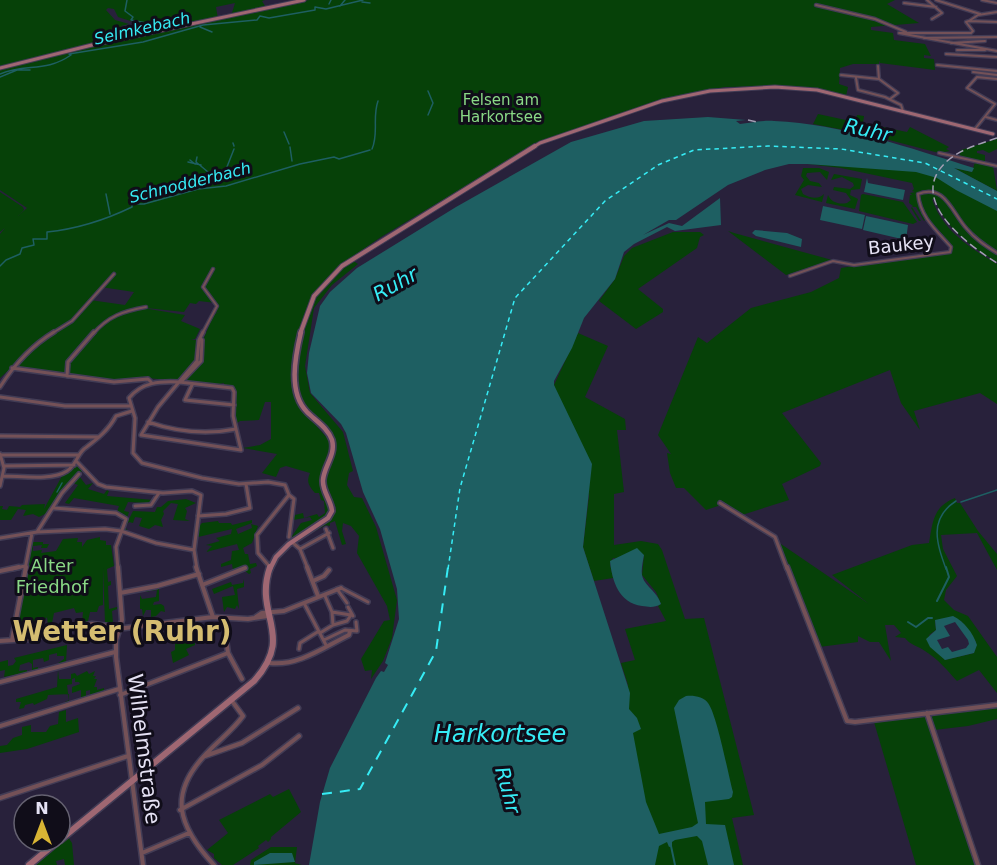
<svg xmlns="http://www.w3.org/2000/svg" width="997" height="865" viewBox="0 0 997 865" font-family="'DejaVu Sans',sans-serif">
<rect width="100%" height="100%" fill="#28213b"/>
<path fill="#064108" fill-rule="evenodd" d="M0,0H265L262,1L265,6L256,9L310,0H895L887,4L919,23L871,27V30L893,33L894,40L925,44L931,56L924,55V58L934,59L935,70L880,63L879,60V64H853L840,68L839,84L848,87L846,96L806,87L771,86L725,87L675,97L536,144L381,237L339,266L320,286L308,305L302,322L297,347V400L300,408L330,441L329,459L320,484C323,491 329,499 330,507C331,519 300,533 290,539L301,523L312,520L310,517L293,520L295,515L303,513L304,518L317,514L319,517L325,513L324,501L321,500L319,493H315C309,486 306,482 310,473L286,466L280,468L276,477L262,473L277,454L243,448L260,445L271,439V402H265L259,420L240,421L236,424L235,389L224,386V383L215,385L148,378L114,381L12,367L0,378V234L5,228L0,232V192L23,207L24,210L18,216L27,208L0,190ZM235,3L231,16H235L92,46L145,34L142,28L123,31L121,26L129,24L115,20L106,10L108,8L114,9L118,17L143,25L149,32L218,19L216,7ZM101,287L134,292L125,305L90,300ZM199,301L216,303L215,313L220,312L214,314L203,340H191L195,339L200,329L181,321L185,315L137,307L184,312L190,303L196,304Z
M818,114L855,122L857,115L864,116L863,123L907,132L910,127L949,147L946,149L950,151L939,153L870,135L813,124Z
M997,139V149L989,153L983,150L977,151V153L985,155V162L959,157L961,150Z
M975,162L993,166L997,191L954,168L972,172Z
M807,164L923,170L997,208V262C971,247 945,228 935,199H932C942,230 970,248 997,264V404L980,393L914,411L920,430L901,403L890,370L782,413L821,463L820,466L782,484L789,500L742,515L721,500L718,503L721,505L706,510L684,488H676L670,473L667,453L671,454L658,435L698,337L707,343L751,308L811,292L839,278L841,268L924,255H943L952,251C947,230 917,219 920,194L935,191L922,190L916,194L925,220L924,221L916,207H912L921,221H919L911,208L913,206L909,203L910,195H912L910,193L915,192L912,191L914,189L912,183L841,168Z
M803,168H819L829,172L827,180L820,172L807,173L806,176L810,181L819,183L822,187L808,185L801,189L803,194C810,198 818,200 824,194L822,202L795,195L804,180L801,176Z
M834,174L862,179L860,189L851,190L850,195L858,199L855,209L826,203L828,195C831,202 839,205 847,203L851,200L846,193L833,190L834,187L850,189L854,186L853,183L842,177L831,180Z
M863,194L903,202L917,222L913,224L859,211L861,195Z
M728,231L734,233L832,260L786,275Z
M673,232H700L704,235L700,237L697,248L638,289L663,309V312L636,329L599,301L615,279L624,256L632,248Z
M352,260L358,264L332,285L314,308L305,366L310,393L343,432L353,471L349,473L347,485L354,497L362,498L376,527L397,600L392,638L383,661L371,679L372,670L365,671L361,659L384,621L390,620L387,606L357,553L359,536L351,526L343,523L342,531L346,544L342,545L335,521L330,523V526L326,525L297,541L331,518L336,508L325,481C328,468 338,455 335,441C332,425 311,417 303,403C290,379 301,318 316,296C325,282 339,271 352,260Z
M578,333L608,346L585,397L625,419L626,430H617L624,492L614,494V545L641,541L658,544L662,550L685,619L704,618L754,815L732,818L743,865H586L628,685L621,663L635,660L625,629L666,621L658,606L661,604L656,592L642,575L644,555L627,553L618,559L613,558L610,564L613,578L594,581L583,547L589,496L554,385Z
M77,466L83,470L61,493L49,512L39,517L33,514L23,516L26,510L18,509L11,520H0V506H3L2,509L7,510L9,506L20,507L22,505L45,504L44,509L62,476Z
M79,476L86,485L93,483L88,489L104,494L107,490L109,491L107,496L153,500L147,503L128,502L124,511L129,512L127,518L124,514L117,512L119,506L74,498L69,504L65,503L78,485L73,483Z
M955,498L957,503H960L978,531L997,554V570L977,533L941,535L943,549L957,576L946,590L944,600L954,610L968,616L997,657V693L979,670L957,681C947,670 938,659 925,651C918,646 910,645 905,638L895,637L901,633L894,625H885L891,661L879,642H870L858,636V642L819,647L778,542L869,604L832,575L912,545L929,543C933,521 933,507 955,498ZM935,621H961L976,642L974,653L945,660L929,635L936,630Z
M186,499L196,503L185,508L187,511L185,519L190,521L173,520L178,504L171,503L163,511L164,514L161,520L163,527L155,525L149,529L139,526L142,518L135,517L133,523L129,522L125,527L128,531L124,529L133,511L155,512L157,507H161L168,501Z
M252,520V523L236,529L238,534L252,528L251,524L258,526L252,543L243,548L245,554H248L250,564L256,563L257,566L250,569L251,573L249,574L245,571L248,570L246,566L233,570L232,564L221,567V564L231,560L232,551L239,550L237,544L206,552L212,546L206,545L220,541L216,538L231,534L232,529L198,537L199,522L200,525L202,523L218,521L219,523H231L232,525Z
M100,537V540L106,541V545H111L114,566L107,569L108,582L111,581V585L108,586L109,609L117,607V609L112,611L113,623L105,622L103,568V605L99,606L97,612H90L88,621L82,623L83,612L76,613L74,608L54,613L52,623L48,625L47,617L40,626L17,630L33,542H43V544H49L47,548H41L42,545L33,546V551L42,550L41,553L56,551L63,539L78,538L77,542H82V547L87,540Z
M244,579V587L237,589L239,609L237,605L235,609L227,607L224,612L222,597L235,595L233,586L214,594L212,589L231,582L232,585L243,583Z
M159,589V601L154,602L153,605L161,604L164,606L165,612L161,611L156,616L151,617V610H146L143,616L142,609H140V595L142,599L156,597L157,590L142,592Z
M200,626L199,629L205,628V634L195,637V645L186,649L189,655L173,663L171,652L175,650V638L179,636L180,640L183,639V636L194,635L195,627Z
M67,645L66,662L57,664L64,659V656H57V653L49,655V660L44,662L43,658L33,660V668L38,667V669L32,670V664L29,662L20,665L19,671L27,670V672L4,677L5,670L0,671V662L8,660V666L13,665L16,661L14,658Z
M58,670L59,679H71V674L75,673L77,676L87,671L89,674L95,671L93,676H96L94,679H97L94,687H97V690L104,688V691L90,695V690L86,691V697L81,698V690L72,693V701V687L80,684L79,682H75V678L72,679V684L67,685L69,701L63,703L69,700V694L48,695L47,699L34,705L33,703L25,705L24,708L19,709L21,702H16V699L57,687Z
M997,707V719L968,726L934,730L931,720L933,715Z
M66,710V722L78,718L79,732L27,749L0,753V746L7,745L13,738L22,735V727L31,725V732H46L50,726L58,724L59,712Z
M923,716L926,717L976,865H916L874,722Z
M289,789L301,812L271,837V839L268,842L266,840L258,846L259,848L233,865H222L214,858V854L207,850L228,833L219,820L270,794L273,797Z
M68,837L72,843L74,865H65L64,859L56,861L57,865H36Z
M271,847H297L295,863L302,865H250L251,860Z"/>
<path fill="#1e5f62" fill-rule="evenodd" d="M708,117L746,120L736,121L740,124C750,123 764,120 774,121C842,124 910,148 974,168L972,172L954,168L997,191V211L956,190L937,178L916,172L807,164H789L765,170L728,185L676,220H669L643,235L669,223L682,226L720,198L721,225L675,231L667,227L634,244L624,252L615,279L584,318L572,348L554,381V385L592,464L583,547L630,693L629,709L637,718L641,729L633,733L646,802L659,834L692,827L698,823L674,708L679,700L686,696C694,695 704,697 708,703C717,715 728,774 733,792L732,797L729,799L705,802L706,824L725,825L734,865H708L702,841L697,836L675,840L672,842V846L669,847L667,842L659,846L655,865H309L320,802L330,768L376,678L381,671L384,672L388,665L385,663L399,619L397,589L380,529L363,492L346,433L341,424L311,393L307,373L309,353L320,306L330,292L357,268L456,207L571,142L644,121Z
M867,178L868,183L905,190L903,200L864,192Z
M823,206L865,215L862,229L820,220Z
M866,216L908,225L906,240L863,230Z
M755,230L787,233L802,239L801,247L756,236L752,233Z
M637,548L644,555C643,561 641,569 642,575C644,586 657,591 661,604C654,608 649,607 642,606C619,603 612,581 610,561Z
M953,616C964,621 973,633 977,645L974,653L945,660L930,647L926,639L936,630L935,620ZM955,622L968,640L969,644L966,648L952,652L948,647L942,649L937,640L950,636L944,626Z
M270,853H292L295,862L254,865V862Z"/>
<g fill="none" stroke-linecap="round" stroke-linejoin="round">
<path stroke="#1e5f62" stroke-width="1.5" d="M127,0L125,11L133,17L131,20L151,24L155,31
M362,2L370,3
M329,4L331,0
M340,6L345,0
M200,27L212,32
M0,74C26,63 45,73 71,55L69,54L143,42L203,25L257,20L260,16L269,18L315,10V7L326,9L363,0
M0,77L17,70H30
M428,91L433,103L428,115
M284,132L289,144
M233,143L234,146
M290,147L292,161
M372,149C379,133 372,118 378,101
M197,157L196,162L208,172V181
M190,160L195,164
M188,162L201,165
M223,177L234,149
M106,194L110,214
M0,266L6,260L20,254L22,248L34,245L33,239H47V232C77,229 105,220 132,207V204H144L198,189L226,186L300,164L334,157L339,159L370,150
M57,492L62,483
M961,502L997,490
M946,569C937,544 928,519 956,501"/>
<path stroke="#1e5f62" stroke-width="2" d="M937,601L949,577L946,567
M908,622L916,627L928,618H932
M671,846L675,865"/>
<path stroke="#36ecf5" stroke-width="1.5" stroke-dasharray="4.5 4" stroke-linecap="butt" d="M448,569L460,488L515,298L605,201L658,165L694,150L768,146L841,149L925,163L997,199"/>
<path stroke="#36ecf5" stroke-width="2" stroke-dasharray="10 8" stroke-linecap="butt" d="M322,794L360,789L436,651L448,567"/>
<g stroke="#423c55" stroke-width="6">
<path id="pedestrian" d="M341,588L368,602
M337,589L347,603
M325,596L332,612L333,625
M304,603L326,645
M348,607L353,616
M332,612L351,615
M320,633L333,625L347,621L351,615
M324,640L345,630L357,631L356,622
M299,649L300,643L319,631"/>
</g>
<g stroke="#423c55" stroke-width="4.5">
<path id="minor-far2" d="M927,0L942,13L932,19
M936,0L980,14
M982,0L997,3
M904,3L936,7
M816,5L875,19L906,32
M969,21L966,22L973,31L971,33H899L997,51
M969,21L978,15L997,12
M969,21L997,22
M924,38L997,37
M951,43L985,41
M957,50H985
M946,54L997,57
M937,65L997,71
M878,66L879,79
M973,72L997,75
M841,75L879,79L898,93L890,99
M856,78L858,90L885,97L901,105L903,111
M986,117L997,120
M975,129L995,104L967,88L977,77L997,79
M939,153L997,166
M790,276L833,261L854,265L950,252L951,247C937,231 920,217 918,194C945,183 952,213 967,229C975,239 986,246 997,253
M51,334L72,321L114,274
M93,334C108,316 124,311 146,307
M202,334L217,306L203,287L213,269"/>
</g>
<g stroke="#423c55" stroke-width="6">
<path id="minor-far1" d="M12,368L114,382L148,379L151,382
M67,376L68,362L94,332
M179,382L232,388L234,392L233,416L241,450L141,435L158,407Z
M179,382C160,381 142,382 129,398L135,418L133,453L142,463L202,478L239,484L268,482L285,485L289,495L294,499L289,537
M179,382L197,361L199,340L203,332
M181,382L201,361L202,340L200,338
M192,385L185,400L234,405
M0,387C14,365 31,346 54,332
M0,397L65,406H130
M148,422C177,432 206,435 236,429
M0,436L99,437
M0,454L4,468L0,486
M0,455H79
M77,462L98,484L106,487L163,493L192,491L201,495L194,550L197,569
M4,466L74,465
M3,476C21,476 52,481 67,471C76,465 77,455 84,449C97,439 108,431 116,416L132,411
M720,503L775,537L787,569
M135,506L151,505L159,493
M54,508L116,513L126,519L116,547L118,569
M198,516L226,514L250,508L246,484
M326,529L333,548
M37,532L62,493L79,474
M0,538L37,532L105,529L121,531L156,543L194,550
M292,542L300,549L308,569
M300,549L329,533
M270,567L258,553L257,535L289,495
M12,569L25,566
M25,569L32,533"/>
</g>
<g stroke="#423c55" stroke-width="7">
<path id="minor" d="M118,567L122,620L116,640V657L143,865
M196,567L213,617
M307,567L318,596
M787,567L847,721L855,722L997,705
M0,571L19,567
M313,581L324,576L329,570
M202,585L245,568
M120,593L157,586L199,574
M256,617L262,613L284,611L341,588
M223,619L228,653L242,679
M12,640L26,567
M0,641L29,639L92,624L125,628L213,617L248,619L268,616
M270,663C299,666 324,647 349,635L350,631
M0,682L115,652
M120,695L228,653
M927,713L978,865
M0,726L119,689
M205,756L242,743L298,708
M0,798L128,756
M180,810L262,765L299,736
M142,853L189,833
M214,865C178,826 167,794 207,753C219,740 233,730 243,716L232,701"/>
</g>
<g stroke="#423c55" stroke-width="5">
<path id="secondary-far3" d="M0,68L92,45L304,0
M532,148L540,143L662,101L710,91L775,87L817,90L993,134"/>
</g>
<g stroke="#423c55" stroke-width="6">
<path id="secondary-far2" d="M300,334L314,296L342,266L535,146"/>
</g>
<g stroke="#423c55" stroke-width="8">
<path id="secondary-far1" d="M270,569L276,557L289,544L328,518L332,511C331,500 322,491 323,480C324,466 336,455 332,440C328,428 316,421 307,412C288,393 295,357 301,332"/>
</g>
<g stroke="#423c55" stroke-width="9">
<path id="secondary" d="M60,840L254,681C296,634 253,616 270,567
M29,865L58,841"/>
</g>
<use href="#pedestrian" stroke="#745157" stroke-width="3"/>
<use href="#minor-far2" stroke="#745157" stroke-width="2"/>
<use href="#minor-far1" stroke="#745157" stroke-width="3"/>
<use href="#minor" stroke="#745157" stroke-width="4"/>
<use href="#secondary-far3" stroke="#9f6772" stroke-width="3"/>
<use href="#secondary-far2" stroke="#9f6772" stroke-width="4"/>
<use href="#secondary-far1" stroke="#9f6772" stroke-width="4.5"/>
<use href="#secondary" stroke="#9f6772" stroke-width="6"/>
<path stroke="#a49fb4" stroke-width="1.5" stroke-dasharray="8 4" stroke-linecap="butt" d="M748,120L757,122
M997,138C980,144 960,149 946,162C906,200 968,245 997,263"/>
</g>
<g text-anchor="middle" stroke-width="6" stroke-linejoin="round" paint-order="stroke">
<g font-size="15" fill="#8ad986" stroke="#100d19">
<text x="501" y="105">Felsen am<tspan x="501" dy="17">Harkortsee</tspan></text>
</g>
<g font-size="16" font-style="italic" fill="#36ecf5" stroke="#100d19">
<text transform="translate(142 28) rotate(-13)" y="6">Selmkebach</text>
<text transform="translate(190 182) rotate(-14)" y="6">Schnodderbach</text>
</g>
<g font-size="18" fill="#e5e2f4" stroke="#100d19">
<text transform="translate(901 245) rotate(-6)" y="6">Baukey</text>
</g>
<g font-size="18" fill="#8ad986" stroke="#100d19">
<text x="52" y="572">Alter<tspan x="52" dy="21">Friedhof</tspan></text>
</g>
<g font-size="20" font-style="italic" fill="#36ecf5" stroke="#100d19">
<text transform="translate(868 130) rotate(13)" y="7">Ruhr</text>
<text transform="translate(395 284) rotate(-29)" y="7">Ruhr</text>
<text transform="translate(508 790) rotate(75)" y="7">Ruhr</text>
</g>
<g font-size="21" fill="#e5e2f4" stroke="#100d19">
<text transform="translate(144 749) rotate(83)" y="7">Wilhelmstraße</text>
</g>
<g font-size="24" font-style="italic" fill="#36ecf5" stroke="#100d19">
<text x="500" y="742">Harkortsee</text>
</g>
<g font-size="28" font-weight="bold" fill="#d5bd71" stroke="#100d19">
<text x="122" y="641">Wetter (Ruhr)</text>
</g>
</g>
<g transform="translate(42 823)"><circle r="28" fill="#100d19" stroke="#656271" stroke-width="1.5"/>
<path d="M0-4.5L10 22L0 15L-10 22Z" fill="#d8b434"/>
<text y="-9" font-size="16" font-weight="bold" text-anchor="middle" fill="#e5e2f4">N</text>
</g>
</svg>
